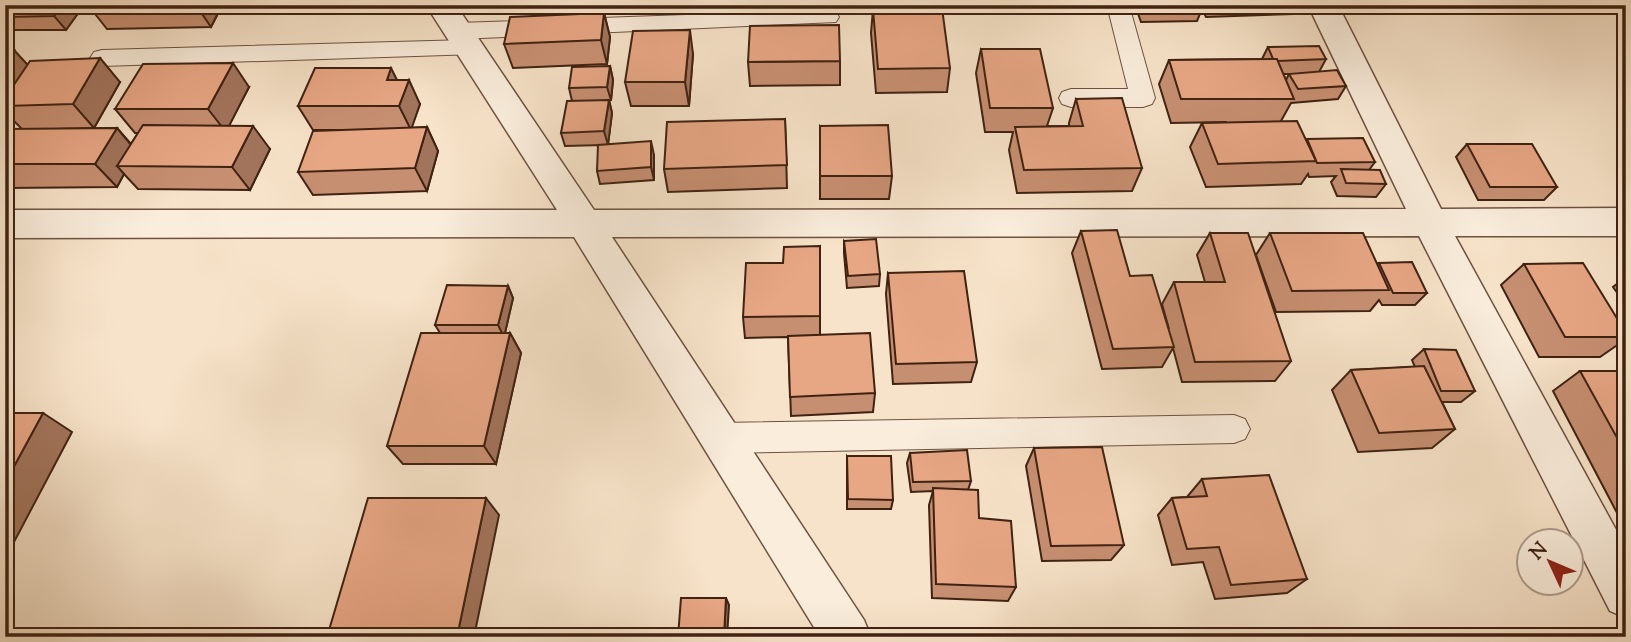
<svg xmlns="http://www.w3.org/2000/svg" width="1631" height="642" viewBox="0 0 1631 642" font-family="'Sorts Mill Goudy',serif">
<rect width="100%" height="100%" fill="#f7e3c9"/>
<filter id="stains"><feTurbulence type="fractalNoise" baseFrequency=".00286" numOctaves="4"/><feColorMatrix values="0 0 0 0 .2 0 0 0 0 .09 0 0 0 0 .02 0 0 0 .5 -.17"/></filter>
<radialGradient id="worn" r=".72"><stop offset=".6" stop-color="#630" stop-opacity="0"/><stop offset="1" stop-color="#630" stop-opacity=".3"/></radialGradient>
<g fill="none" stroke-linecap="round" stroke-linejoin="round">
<g stroke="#6d5240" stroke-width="2">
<path id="lane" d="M1107,5H1129L1155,98L1152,104L1143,107H1071L1062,104L1059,98L1062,92L1071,89H1128Z
M828,10L836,12L839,17L836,22L458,39L450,36L446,31L450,26L458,23Z
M469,40L477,42L481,48L477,54L102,66L94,64L90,58L94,52L102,50Z
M1234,415L1245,419L1250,429L1245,439L1234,443L720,453L709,448L704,438L709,428L720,423Z"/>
</g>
<g stroke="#6d5240" stroke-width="3">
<path id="street" d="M426,5H456L594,210L1406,209L1308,5H1338L1441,209L1626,208V236H1455L1626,548V618L1610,611L1419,236L612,237L864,620L871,637H820L574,237L5,238V210H557Z"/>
</g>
<use href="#lane" fill="#faeddc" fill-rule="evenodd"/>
<use href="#street" fill="#faeddc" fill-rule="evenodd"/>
</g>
<path fill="#c78f72" stroke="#3f2212" stroke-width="2" fill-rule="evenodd" d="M7,5H84L66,30H11L5,24V8Z
M88,5H239L222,6L211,27L107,29Z
M1135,5H1298L1294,14L1206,17L1202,9L1197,21L1141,22Z
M873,9L950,68L947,92L876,93L871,33Z
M604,13L610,37L607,64L513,68L504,44Z
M1268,47L1326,59L1319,72L1346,86L1338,99L1291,103L1281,121L1306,140L1375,162L1369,170L1386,184L1376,197L1337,196L1331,182L1336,176L1309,177L1308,174L1301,184L1206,187L1190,147L1202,123L1227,122L1171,123L1159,84L1169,60L1262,59ZM1283,74H1293H1289L1286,80Z
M981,49L1053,108L1047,126H1069V123L1076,99L1142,168L1132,191L1017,193L1009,150L1013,132H985L976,73Z
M5,50L27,64L120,82L94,128L56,129L117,128L131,144L138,133H135L115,109L249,87L229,125L270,149L250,190L138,189L124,174L117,187L5,188V129H22L7,114L5,116Z
M693,54L689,106H631L625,82Z
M840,61V85L750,86L748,62Z
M610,66L613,80L611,100H609L612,113L608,144L654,155V180L600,184L597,171L603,145L565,146L561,133L572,101L569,88Z
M397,80L420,104L411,128L427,127L438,151L427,191L313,195L298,172L341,130H313L298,106Z
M785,119L787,188L668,192L664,169Z
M820,126L892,176L889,199H820Z
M1467,144L1557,187L1544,200H1478L1456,157Z
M1081,231L1130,276L1169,329L1162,304L1174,282H1205L1197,255L1210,233L1291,361L1275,381L1182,382L1173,348L1162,367L1102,369L1072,253Z
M1270,233L1377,264L1379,263L1427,293L1415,305H1382L1379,300L1370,311L1276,312L1256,255Z
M844,241L880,274L879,286L847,288L844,253Z
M820,246V335L875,393L873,412L791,416L788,337L745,338L743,317L783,263Z
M1524,264L1626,333V339L1600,357H1539L1501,285Z
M888,273L977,362L971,382L893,384L886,294Z
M1626,277V305L1613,287Z
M508,286L513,298L505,333H510L521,353L496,464H403L387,446L440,333L435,325Z
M1424,349L1475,391L1461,402H1442L1455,429L1432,448L1358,452L1332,390L1351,370L1415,367L1412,360Z
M1580,371H1626V530L1553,391Z
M1034,448L1124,545L1111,560L1042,561L1026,466Z
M910,453L971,481L968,490L979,518L1016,587L1008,601L932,598L929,505L933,491L911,492L907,463Z
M847,456L893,500L891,509H847Z
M1202,479L1307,579L1287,593L1215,599L1203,562L1172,565L1158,515L1172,498L1187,497Z"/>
<path fill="#a2745c" stroke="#3f2212" stroke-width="2" d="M62,5H84L66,30L54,16Z
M196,5H222L211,27Z
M604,13L610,37L607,64L601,40Z
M690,30L693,54L689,106L685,82Z
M14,50L36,74L5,106V61Z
M100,58L120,82L94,128L73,104Z
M233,63L249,87L226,132L208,109Z
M610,66L613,80L611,100L607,87Z
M391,68L403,92L387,80Z
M409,80L420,104L411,130L399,106Z
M609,100L612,113L608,145L604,131Z
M253,126L270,149L250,190L232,167Z
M427,127L438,151L427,191L415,168Z
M117,128L137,152L117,166L124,174L117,187L95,164Z
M651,141L654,155V180L651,167Z
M508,286L513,298L504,337L498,325Z
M510,333L521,353L496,464L484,446Z
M43,413L72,432L5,559V483Z
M486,498L499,515L474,637H457Z
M726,598L729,605L727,637H724Z"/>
<path fill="#e7a684" stroke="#3f2212" stroke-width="2" d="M7,5H62L54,16L5,17V8Z
M1145,5H1202L1203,7L1146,8Z
M942,8L950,68L878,69L873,9Z
M604,13L601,40L504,44L510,17Z
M839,25L840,61L748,62L750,26Z
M690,30L685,82H625L633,31Z
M1319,46L1326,59L1278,61L1277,59H1273L1268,47Z
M981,49H1040L1053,108H990Z
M5,50H14L5,61Z
M100,58L73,104L5,106V98L30,61Z
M1277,59L1294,99H1181L1169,60Z
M233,63L208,109H115L143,64Z
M610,66L607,87L569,88L572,67Z
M315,68H391L387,80H409L399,106H298Z
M1337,70L1346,86L1298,89L1289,74Z
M1122,98L1142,168L1024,170L1015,127L1083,126L1076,99Z
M609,100L604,131L561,133L567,101Z
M785,119L787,165L664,169L667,122Z
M1297,121L1316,161L1218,164L1202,123Z
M143,125L253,126L232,167L117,166Z
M888,125L892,176H820V126Z
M427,127L415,168L298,172L313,131Z
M117,128L95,164H5V129Z
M1363,138L1375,162L1317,163L1307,139Z
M651,141V167L597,171L598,145Z
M1467,144H1532L1557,187H1490Z
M1341,169L1380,170L1386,184L1346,183Z
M1117,230L1130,276L1152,275L1174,347L1113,349L1081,231Z
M1210,233H1248L1291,361L1195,362L1174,282H1225Z
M1270,233H1363L1389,290L1292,291Z
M876,239L880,274L848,276L844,241Z
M820,246V316L743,317L746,263H783L784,247Z
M1412,262L1427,293H1393L1379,263Z
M1583,263L1626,333V337H1565L1524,264Z
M964,271L977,362L896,364L888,273Z
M447,285L508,286L498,325H435Z
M421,333H510L484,446H387Z
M870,333L875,393L790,397L788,336Z
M1424,349L1456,350L1475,391H1441Z
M1424,366L1455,429L1379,433L1351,370Z
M1580,371H1626V454Z
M5,413H43L5,483Z
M1102,447L1124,545L1051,546L1034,448Z
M967,450L971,481L913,482L910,453Z
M847,456H891L893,500L848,499Z
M1269,475L1307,579L1231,585L1219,547L1187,549L1172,498L1207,496L1202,479Z
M933,488L978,490L979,518L1011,521L1016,587L936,584Z
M368,498H486L457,637H327Z
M681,598H726L724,637H678Z"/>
<rect width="1631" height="642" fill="none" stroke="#f7e3c9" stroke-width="28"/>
<rect x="7" y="7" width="1617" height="628" fill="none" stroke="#3f2212" stroke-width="3.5"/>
<rect x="14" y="14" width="1603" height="614" fill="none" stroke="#3f2212" stroke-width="2"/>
<g transform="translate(1550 562) rotate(314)"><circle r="33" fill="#faeddc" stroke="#af9c8b" stroke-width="2"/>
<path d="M0-5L12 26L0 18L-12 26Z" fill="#8f2418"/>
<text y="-10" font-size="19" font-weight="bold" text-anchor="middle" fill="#3f2212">N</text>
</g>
<rect width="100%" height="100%" filter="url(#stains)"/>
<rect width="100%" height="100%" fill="url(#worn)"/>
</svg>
